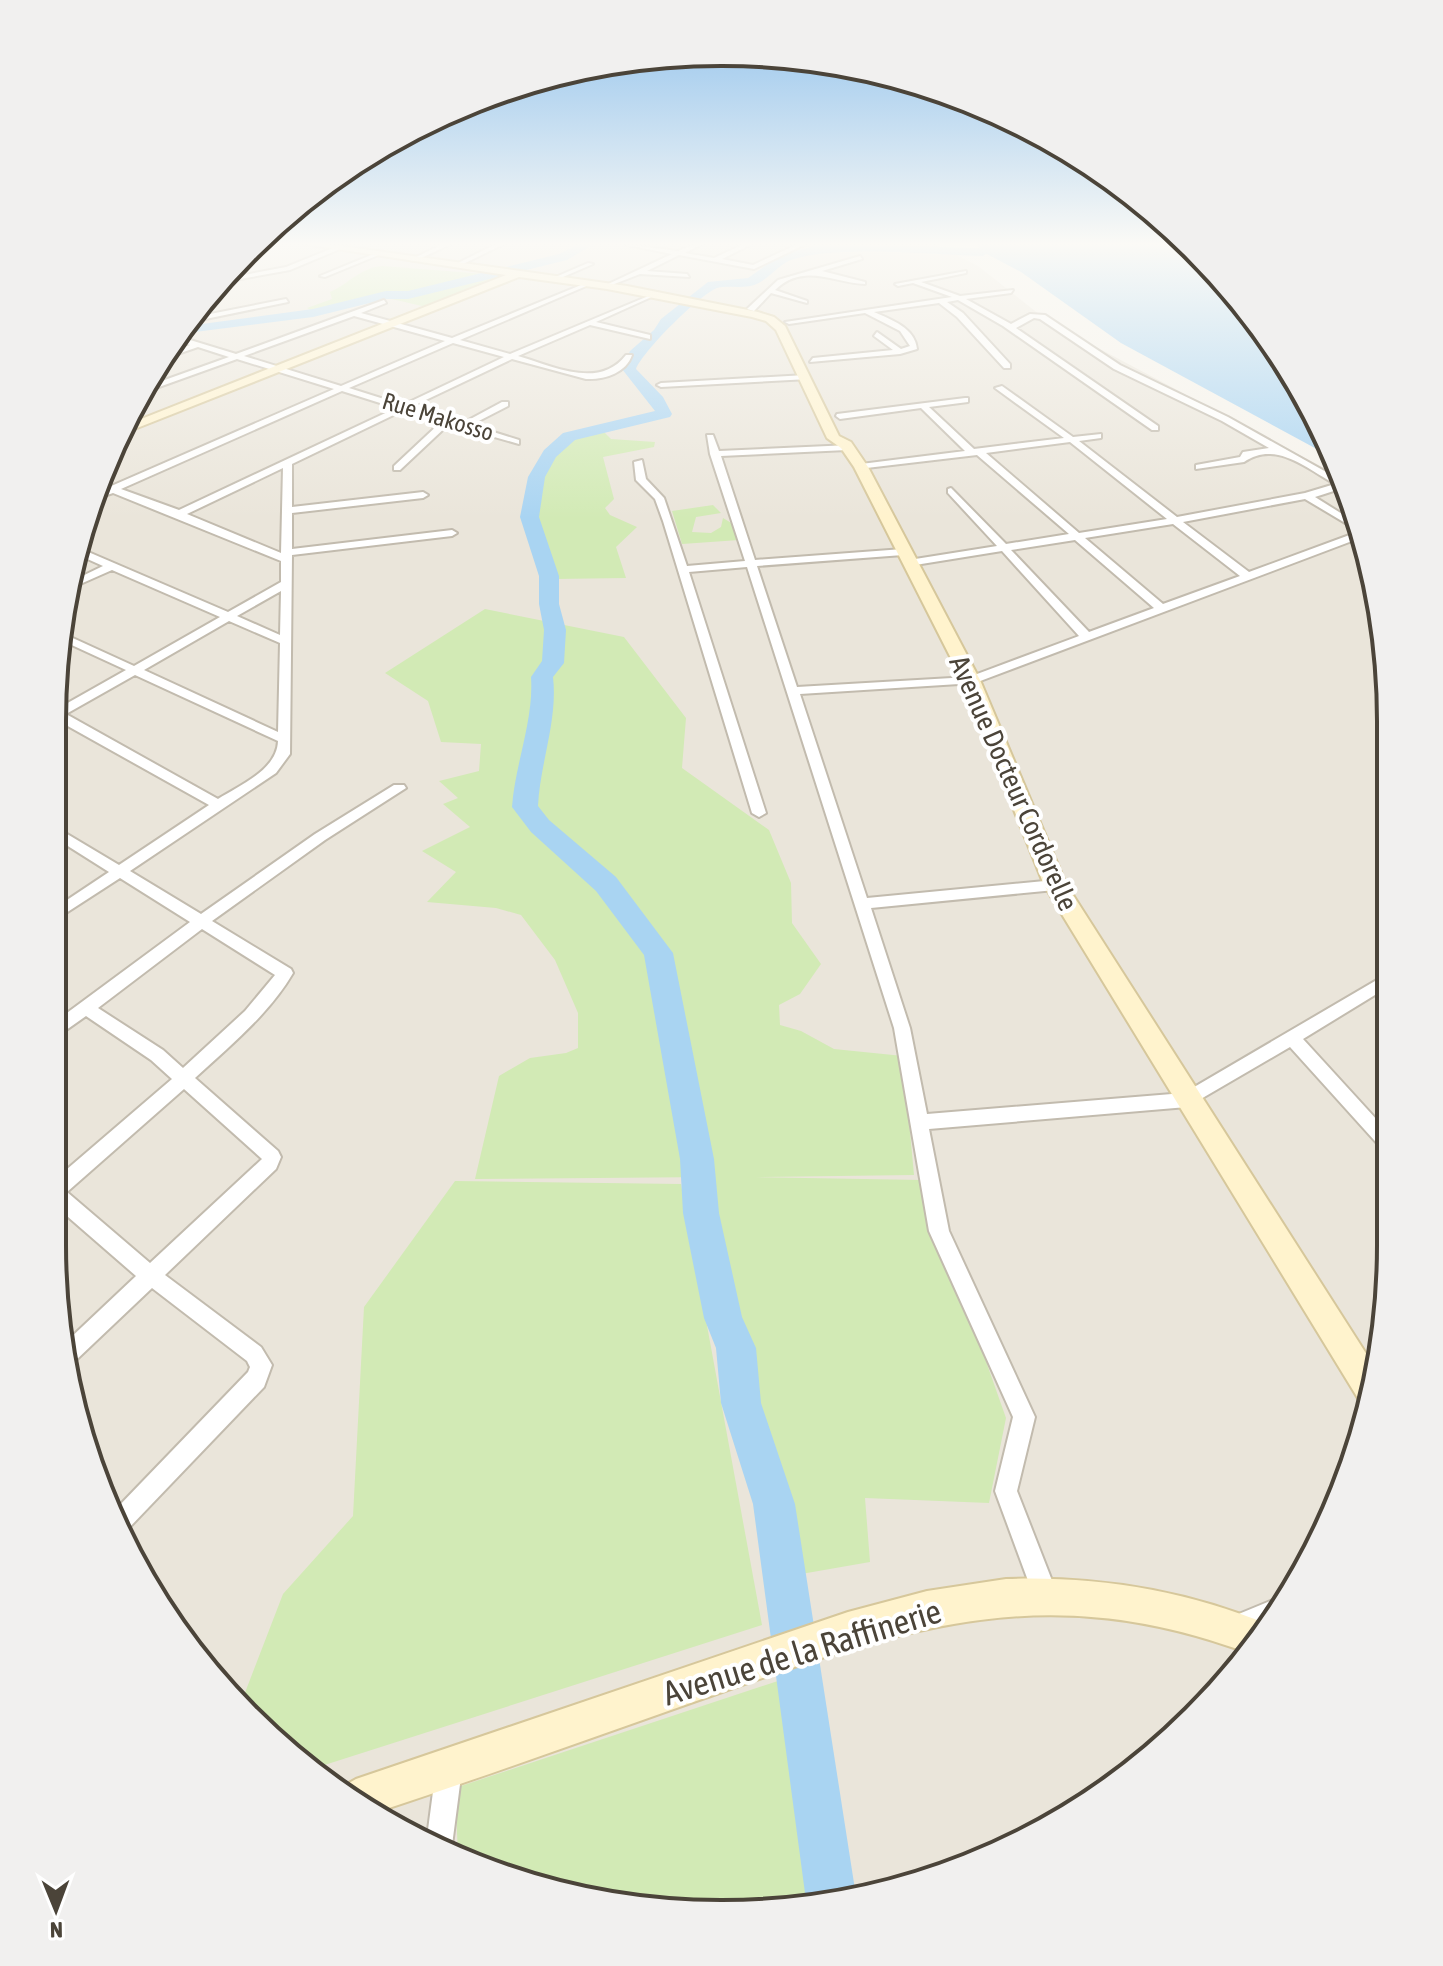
<svg xmlns="http://www.w3.org/2000/svg" width="1443" height="1966" viewBox="0 0 1443 1966" font-family="'Asap Condensed',sans-serif">
<rect width="100%" height="100%" fill="#f6f3ec"/>
<path fill="#eae5da" d="M264,244H940L938,246L978,266L1049,322L1343,478L1385,634L1390,1289L1356,1459L1302,1579L1225,1686L1129,1775L977,1863L808,1908H634L426,1845L280,1748L165,1616L75,1418L52,1245V721L75,549L165,350Z"/>
<path fill="#d2eab5" d="M382,266L498,275V278L426,307L379,296L312,311L307,308L332,299L330,292C350,283 360,268 382,266Z
M603,431L611,439L655,442L654,447L603,457L614,499L605,508L610,515L637,527L616,547L626,578L555,579C539,526 520,486 566,441Z
M713,505L721,513L696,517L692,532L711,533L721,527L723,518L733,524L739,540L682,544L672,511Z
M485,609L624,637L686,718L682,768L769,830L791,883L792,923L821,964L800,994L779,1005L780,1025L801,1031L834,1049L903,1056L914,1175L755,1177L922,1180L1006,1418L989,1503L865,1498L870,1562L784,1577L711,1177L475,1179L499,1076L530,1058L566,1053L578,1048V1013L555,960L521,915L496,908L427,902L456,872L422,851L470,827L443,804L458,798L439,781L479,771L481,744L441,742L428,701L385,673Z
M455,1181L681,1184L762,1625L312,1769L280,1748L241,1703L283,1594L353,1516L364,1307Z
M787,1678L822,1905L808,1908H634L458,1855L455,1788Z"/>
<path fill="#a9d4f2" d="M976,244H1187L1252,314L1337,460L1121,343L1021,272L983,252Z"/>
<g fill="none" stroke-linecap="round" stroke-linejoin="round">
<path fill="#a9d4f2" fill-rule="evenodd" d="M579,244H594L567,260L408,299H386L313,317L179,334L187,326L313,309L386,291H408L559,254Z
M820,245L983,248L989,252L983,256C931,255 841,245 794,259C779,263 769,280 754,285C742,289 728,285 717,288C699,295 643,351 636,369L663,397L672,414L670,417L575,440L556,457L545,477L539,517L559,576V604L566,630L564,663L553,677C558,720 540,763 538,806L549,820L616,877L673,953L714,1159L719,1213L742,1317L756,1348L761,1403L795,1504L856,1896L807,1908L753,1504L721,1403L716,1348L704,1318L683,1213L680,1159L644,955L596,891L531,832L512,807C515,764 534,720 531,677L542,661L544,630L539,604V576L520,517L528,477L544,450L563,433L655,411L622,369L630,351L654,330L661,319L708,282L748,278L782,254Z"/>
<g stroke="#c2bbae" stroke-width="4">
<path id="street" d="M443,244H451L415,261L410,260Z
M496,244H504L457,267L452,266Z
M623,244L678,251L694,244H702L685,253L714,258L744,244H752L722,259L753,265L798,244H806L754,269L679,255L647,271L687,274L689,277L640,274L604,288V286L672,254Z
M338,246L340,249L290,270L229,281L233,277L286,267Z
M376,253L381,254L325,277L320,276Z
M860,256L862,259L822,271L865,282V284C833,283 804,262 775,290L807,301V303L771,293L754,311L747,309L778,280Z
M588,263L593,264L556,280L551,279Z
M966,271V273L921,282L960,296L1013,290L1011,293L966,299L1011,324L1030,314L1045,315L1120,365L1228,417L1344,482L1346,487L1315,497L1355,522L1357,530L1305,499L1183,522L1249,572L1355,533L1358,532L1360,538L975,683L800,694L867,898L1055,880L1062,885L1055,890L871,908L910,1028L927,1114L1184,1093L1387,974L1388,987L1303,1039L1388,1132L1389,1153L1383,1150L1290,1047L1187,1107L929,1129L949,1231L1035,1417L1017,1491L1058,1596L1055,1605L1046,1608L1037,1605L995,1491L1013,1417L929,1231L894,1028L747,567L689,572L766,813L759,817L752,813L663,521L655,499L636,480L634,462L642,460L646,479L664,498L687,566L745,561L710,454L707,435H713L719,451L850,445V449L847,450L721,456L755,560L903,549L908,552L903,555L757,566L797,687L969,677L1079,636L1002,551L909,566L904,563L909,560L997,546L948,493V489L951,488L1006,544L1069,534L977,455L858,469L856,467L861,464L965,451L921,408L840,419L836,416L837,414L965,398H968V402L929,407L974,449L1064,438L995,388L1002,386L1073,437L1101,434V438L1079,441L1177,517L1305,493L1335,484C1306,468 1275,440 1244,462L1196,469V465L1240,457L1243,452L1269,448L1222,421L1114,369L1040,319L1034,318L1016,328L1158,426V430H1152L1003,326L958,300L947,302L963,313L1010,364V368H1004L957,317L939,303L874,312C892,320 915,328 917,349L900,354L810,362L813,358L893,350L874,336L877,332L901,349L910,346L900,331L865,313L789,324L785,322L952,297L913,283L898,286L895,284ZM1070,442L1167,519L1079,533L986,453ZM1173,524L1240,576L1163,604L1085,538ZM1075,540L1154,608L1089,632L1011,550Z
M586,283L591,284L460,340L510,354L658,292V294L596,322L650,335V339L590,325L518,356C553,366 599,390 626,355H632C626,373 604,380 586,379L512,359L411,407L445,418L452,417L453,420L463,423L502,402H508V406L471,425L519,440V444L449,424L400,470H394V466L441,422L404,410L292,464V507L423,492L428,495L423,498L292,513V549L452,530L457,533L452,536L292,555L290,754L276,773L130,871L201,914L315,834L394,785H404L406,788L325,840L212,921L291,969L293,973C269,1014 230,1046 195,1078L278,1151L281,1157L276,1169L165,1275L261,1347L272,1365L264,1387L126,1531L116,1509L248,1372L250,1367L247,1361L152,1288L74,1362L68,1365L65,1343L136,1276L52,1203V1182L172,1079L151,1060L86,1016L52,1040V1024L190,922L120,878L52,922V910L109,872L52,836V825L119,865L209,805L57,720L52,721L54,708L57,709L126,670L63,641L64,634L134,666L220,617L112,570L69,589L70,582L103,566L74,553L75,549L79,548L228,612L281,582V561L113,493L98,498L101,491L109,487L334,389L237,359L145,392L148,386L229,357L198,347L160,360L162,355L190,345L174,340L177,336L236,354L384,300L386,303L361,313L452,338ZM354,316L445,341L341,386L244,356ZM453,343L504,357L403,405L349,388ZM342,391L396,408L179,510L121,489ZM283,468L281,553L187,514ZM281,591L280,635L237,616ZM229,621L280,643L278,732L144,670ZM135,675L278,741C277,770 240,785 218,799L66,714ZM202,929L275,975L245,1011L183,1068L163,1050L98,1008ZM184,1089L262,1159L150,1263L67,1192Z
M286,299L288,302L191,322L195,317Z
M806,375L809,379L661,387L657,385L661,383Z
M1280,1597L1287,1600L1267,1627L1238,1639L1229,1636L1226,1627L1229,1618Z
M449,1756L458,1760L462,1769L451,1853L426,1845L436,1769L440,1760Z"/>
</g>
<g stroke="#d6c79b" stroke-width="4">
<path id="secondary" d="M304,244H327L627,286L758,312L774,317L785,326L839,436L851,442L868,467L980,680L1066,884L1374,1366L1367,1404L1359,1400L1044,885L962,680L854,467L841,448L827,438L776,330L766,321L752,317L607,289L519,277L127,432L131,423L506,275Z
M1006,1579C1097,1576 1185,1590 1269,1625L1248,1653C1040,1576 900,1630 702,1699C594,1737 486,1776 377,1812L340,1788L356,1779L848,1612L927,1591Z"/>
</g>
<use href="#street" fill="#fff" fill-rule="evenodd"/>
<use href="#secondary" fill="#fff3cd" fill-rule="evenodd"/>
</g>
<linearGradient id="sky" x2="0" y2="1"><stop stop-color="#8fc1ec"/><stop offset="0.47" stop-color="#fbfaf6"/><stop offset="1" stop-color="#fbfaf6" stop-opacity="0"/></linearGradient>
<rect width="1443" height="519" fill="url(#sky)"/>
<g text-anchor="middle" stroke-width="8" stroke-linejoin="round" paint-order="stroke">
<g font-size="24" fill="#4b4439" stroke="#fff">
<text transform="translate(438 417) rotate(17)" y="8">Rue Makosso</text>
</g>
<g font-size="28" fill="#4b4439" stroke="#fff">
<text transform="translate(1014 783) rotate(66)" y="10">Avenue Docteur Cordorelle</text>
</g>
<g font-size="34" fill="#4b4439" stroke="#fff">
<text transform="translate(802 1652) rotate(-17)" y="12">Avenue de la Raffinerie</text>
</g>
</g>
<path d="M0 0H1443V1966H0ZM721 66H722A655 655 0 0 1 1377 721V1245A655 655 0 0 1 722 1900H721A655 655 0 0 1 66 1245V721A655 655 0 0 1 721 66Z" fill="#f1f0ef" fill-rule="evenodd"/>
<path fill="none" stroke="#4b4439" stroke-width="4" d="M721 66H722A655 655 0 0 1 1377 721V1245A655 655 0 0 1 722 1900H721A655 655 0 0 1 66 1245V721A655 655 0 0 1 721 66Z"/>
<g transform="translate(56 1910) rotate(179)" stroke="#ffffff" stroke-width="6" paint-order="stroke">
<path d="M0-6L14 30L0 20L-14 30Z" fill="#4b4439"/>
<text y="-12" font-size="22" font-weight="bold" text-anchor="middle" fill="#4b4439">N</text>
</g>
</svg>
